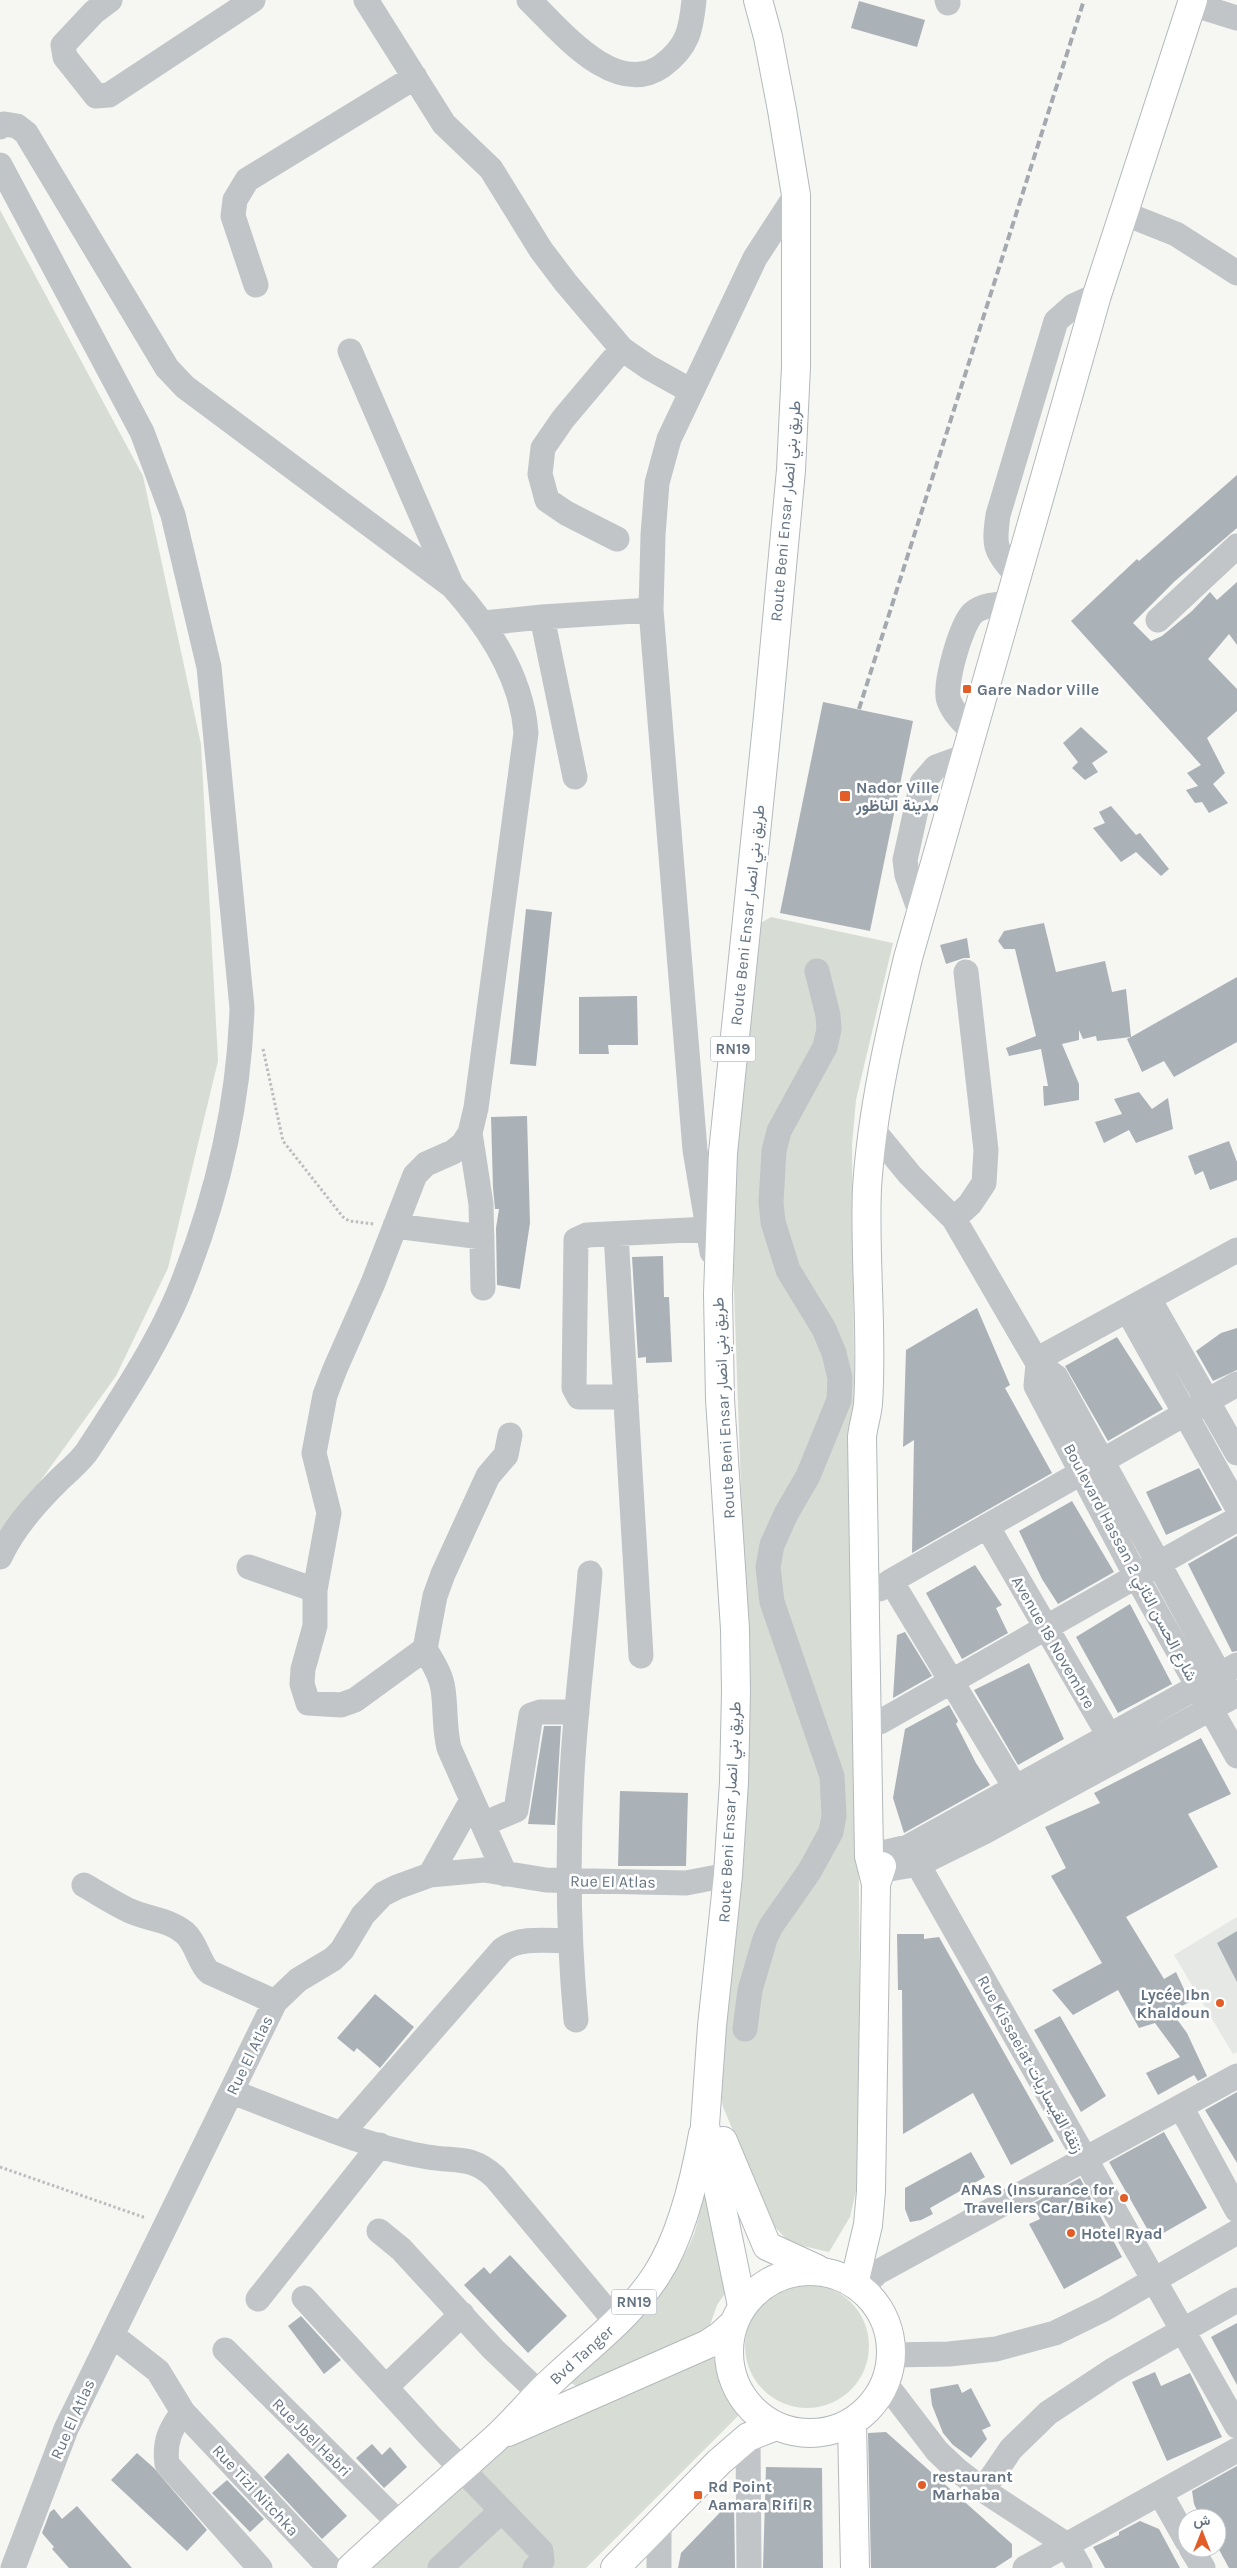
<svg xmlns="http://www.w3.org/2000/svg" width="1237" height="2568" viewBox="0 0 1237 2568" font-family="Karla,Vazirmatn,sans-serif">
<rect width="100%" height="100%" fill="#f6f6f3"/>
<path fill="#e6e8e6" d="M1237,1917V2052L1233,2054L1174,1955Z"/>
<path fill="#d7ddd4" d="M0,210L143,476L201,744L218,1061L168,1268L116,1376L0,1537Z
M771,917L893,943L856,1100L852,1145L861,2110L859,2178L850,2217L829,2252L790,2243L774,2226L723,2107L718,2079L744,1853L749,1711L732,1236L733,1171L757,925Z
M708,2178L728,2289L717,2305L709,2328L579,2387L568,2382C617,2337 669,2297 694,2234C700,2216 703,2196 708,2178Z
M745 2346a62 62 0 1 1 124 0a62 62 0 1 1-124 0Z
M712,2354L730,2402L740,2414L586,2568H372L502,2449L539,2429Z"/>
<path fill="#aab2b7" d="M859,1L925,20L917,47L851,28Z
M1237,475V528L1175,581L1133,623L1151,641L1162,636L1192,611L1210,592L1217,600L1237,582V645L1229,634L1208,659L1237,689V711L1207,738L1225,773L1213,784L1228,803L1209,813L1202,802L1195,803L1186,790L1198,786L1187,773L1201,765L1071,621L1137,559L1139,561Z
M823,702L913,721L870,931L780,913Z
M1081,727L1108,752L1092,763L1098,772L1085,780L1072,768L1078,762L1063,743Z
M1111,806L1136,835L1140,833L1169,869L1161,876L1136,852L1121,862L1093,828L1105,823L1099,812Z
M526,909L552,912L536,1066L510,1064Z
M1044,923L1056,972L1105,961L1112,992L1126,989L1131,1037L1237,977V1042L1174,1077L1164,1061L1142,1072L1127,1039L1131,1037L1097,1041L1096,1036L1083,1039L1079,1030V1040L1062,1044L1079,1084V1100L1044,1106L1043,1086H1048L1041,1049L1009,1056L1006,1048L1036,1036L1015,949H1004L998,941L1004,931Z
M967,938L970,958H964L946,964L940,945Z
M637,996L638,1045H608L609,1054H579V997Z
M1139,1092L1152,1109L1168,1098L1173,1129L1136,1143L1129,1130L1104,1143L1095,1122L1122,1114L1114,1099Z
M527,1116L530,1223L520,1289L497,1285L496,1228L499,1209H495L493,1188L491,1117Z
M1229,1141L1237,1162V1180L1210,1190L1203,1171L1195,1175L1188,1156Z
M663,1256L664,1297H669L672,1362L646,1363V1357L638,1358L632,1257Z
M977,1308L1010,1385L1005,1388L1052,1473L912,1553L914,1440L903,1447L906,1350Z
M1237,1328V1370L1213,1381L1196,1351L1221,1333Z
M1117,1337L1163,1409L1108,1441L1065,1366Z
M1199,1468L1222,1510L1166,1535L1146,1492Z
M1072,1501L1114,1572L1058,1604L1042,1579L1019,1531Z
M1237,1536V1651L1232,1652L1188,1564Z
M975,1565L1002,1605L996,1608L1008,1633L962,1659L926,1593Z
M1130,1604L1172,1684L1118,1713L1076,1637Z
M905,1632L932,1676L893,1698L897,1635Z
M1029,1663L1064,1739L1018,1765L974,1690Z
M949,1705L958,1721L956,1724L976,1763L990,1785L904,1833L893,1798L905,1729Z
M544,1726H561L555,1825L528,1824Z
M1201,1738L1231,1794L1188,1814L1218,1867L1126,1917L1164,1979L1176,1972L1190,2002L1171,2011L1187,2033L1207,2076L1198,2081L1194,2075L1158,2095L1146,2073L1180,2057L1155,2023L1139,2028L1118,1990L1073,2015L1052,1990L1102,1963L1051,1876L1066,1868L1045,1827L1100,1803L1094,1793Z
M620,1791L688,1793L686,1866H618Z
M1237,1931V1982L1217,1943Z
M897,1934H924V1939L939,1937L1054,2141L1011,2165L973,2093L903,2134L902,1990H898Z
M375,1994L414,2027L380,2068L357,2048L354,2052L337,2038Z
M1060,2016L1106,2096L1081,2112L1034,2030Z
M1237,2092V2163L1205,2110Z
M1164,2132L1207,2208L1153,2239L1109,2162Z
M971,2152L985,2177L930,2208L933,2214L921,2220L910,2222L905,2209V2188Z
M1080,2178L1122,2257L1064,2289L1029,2224L1040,2219L1032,2204Z
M510,2255L567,2316L528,2353L464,2285L484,2267L490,2274Z
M301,2316L341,2360L324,2374L288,2326Z
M1237,2323V2385L1211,2337Z
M1155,2372L1161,2386L1190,2373L1222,2437L1167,2461L1132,2382Z
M958,2384L962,2393L971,2388L991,2426L982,2430L987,2439L971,2458L953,2445L943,2433L932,2405L930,2389Z
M886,2432L1012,2544V2557L995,2568H871L868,2433Z
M372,2444L382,2455L390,2447L407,2467L384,2488L356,2458Z
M137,2453L154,2468L207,2530L187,2551L111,2480Z
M288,2453L347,2516L322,2539L264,2477Z
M1237,2466V2568H1229L1217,2546V2518H1201L1194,2504L1192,2491Z
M766,2467L822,2468L823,2568H763Z
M227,2480L264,2519L250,2532L212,2493Z
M732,2500L734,2501L735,2568H678L681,2553Z
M77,2506L132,2568H69L52,2549L54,2547L42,2533L50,2512L54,2509L62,2519Z
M1140,2521L1159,2529L1180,2568H1105L1093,2547L1119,2535V2532Z"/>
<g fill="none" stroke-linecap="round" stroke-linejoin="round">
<g stroke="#b4b8bc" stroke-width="30">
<g id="major">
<path d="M876,1884L869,1856L862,1437C863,1426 867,1415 868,1404C873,1332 864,1260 867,1188C872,1110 890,1033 908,958L1097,295L1193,0"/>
<path d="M723,2141L767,2246L817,2269"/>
<circle cx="810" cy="2352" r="81"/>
<path d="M854,2284L868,2225L871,2191L876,1884L882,1866"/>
<path d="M742,2306L705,2125L712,2026L728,1875L734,1782L736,1692L735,1629L720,1399L718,1294L723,1153L768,716L791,470L796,367V195L782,110L768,37L758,0"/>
<path d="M852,2424L855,2568"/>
<path d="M508,2432L708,2344L720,2336L733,2324"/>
<path id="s1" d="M351,2568C398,2524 447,2482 495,2439C516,2420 533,2398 554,2379C589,2346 631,2315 657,2274C682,2235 695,2179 703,2134"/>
<path d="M615,2568L719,2462L748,2437L776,2426"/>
</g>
</g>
<path stroke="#bbbdbf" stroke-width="3" stroke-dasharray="2.5 2.5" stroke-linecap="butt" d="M263,1049L283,1141L343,1217L349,1221L374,1224
M0,2167L146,2218"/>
<path stroke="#c1c5c8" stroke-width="25" d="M110,0L94,12L63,45L65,57L96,96L109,95L253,0
M366,0L444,124L491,169L541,250L566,283L622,349L648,367L691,391
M529,0C560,30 615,99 662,66C688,47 691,30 694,0
M947,0L948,3
M1192,4L1237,18
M0,127L4,124L17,126L26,133L167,368L185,387L452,586C488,626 522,678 526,733L476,1108L470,1133L463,1144L453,1152L426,1164L415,1175L373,1283L335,1369L325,1395L314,1453L329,1513L315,1590V1626L303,1669L302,1684L308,1703L341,1705L355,1700L425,1649
M0,165L142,432L173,515L209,667L242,1008C239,1103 218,1194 183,1282C161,1339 122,1398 88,1450C81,1461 69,1470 59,1480C36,1503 14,1527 0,1557
M1123,213L1176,234L1237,273
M256,285L233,216L235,200L247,180L415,77
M350,351L451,584
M617,539L566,513L547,500L540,474L543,448L563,419L622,349
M1017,576C996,550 993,550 998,515L1056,321L1073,306L1097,295
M542,617L575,777
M1158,620L1237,546
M484,623L542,617L651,610
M973,732C964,723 954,714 949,701C943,687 961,624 973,613C982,605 998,604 1010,603
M921,914L907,875L905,860L922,783L936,767L966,756
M873,1130L910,1175L954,1219L1036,1360L1038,1364L1036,1386L1136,1576L1237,1756
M470,1133L481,1204L483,1288
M954,1219L970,1204L984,1183L986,1150L966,972
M395,1226L482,1237
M616,1234L641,1656
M712,1252L695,1150L651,610L653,535L657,483L669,439L755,258L796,195
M1149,1299L1237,1453
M1128,1311L1237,1507
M1036,1360L1237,1250
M1038,1364L1056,1377L1228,1690
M626,1397H579L574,1388L576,1240L587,1235L709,1229
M987,1526L1118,1751
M249,1567L315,1590
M891,1581L1024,1802
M880,1589L891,1581L1237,1384
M880,1722L1237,1519
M483,1824L516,1810L531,1715L540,1712H577
M908,1847L1237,2426
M869,1856L908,1847L1237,1665
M872,1872L919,1864L984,1832L1232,1697
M505,1874L449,1748C444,1728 446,1709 443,1689C441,1674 432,1661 425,1649L435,1596L443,1574L488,1476L506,1455L510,1435
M430,1875L472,1800
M84,1885C98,1893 113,1903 128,1910C146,1919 169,1919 185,1933C197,1944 198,1961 209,1972L275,2002
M576,2020C568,1933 567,1845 573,1758C577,1696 585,1635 590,1573
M745,2029L750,1990L765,1939L771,1926L809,1872L831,1832L834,1816L832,1776L772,1602L768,1567L772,1545L786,1514L808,1476L839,1400L840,1378L834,1353L824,1329L788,1270L773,1222L771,1202L774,1151L779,1131L825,1047L829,1029L828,1015L817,971
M232,2092C295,2115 360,2146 428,2157C457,2162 471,2155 495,2177L616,2322
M1181,2107L1237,2210
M342,2133L502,1950C519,1936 550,1941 570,1941
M379,2231L401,2249L493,2349L553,2406
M861,2288L878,2272L1237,2076
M304,2298L430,2436L541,2551L542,2561L535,2568
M258,2299L380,2145
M112,2335L158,2371L183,2412L330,2568
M225,2350L399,2523
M891,2355L949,2354L996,2349L1055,2333L1104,2309L1237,2232
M885,2383L937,2451L956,2469L983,2490L1067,2545L1080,2568
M386,2387L462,2314
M183,2412C170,2429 164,2442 167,2464L260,2568
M748,2437L749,2568
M983,2490L1011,2449L1048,2413L1113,2370L1237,2300
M1160,2493L1187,2541
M659,2524V2568
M1191,2548L1203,2568
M13,2568L66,2429L275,2002L298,1980L333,1959L342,1950L363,1915L383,1894L397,1887L430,1875L484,1870L546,1880L686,1883L728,1875
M440,2568L501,2511
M1025,2568L1237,2450"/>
<use href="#major" stroke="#fff" stroke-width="28"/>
<path stroke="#a4a9af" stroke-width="4" stroke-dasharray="8 4" stroke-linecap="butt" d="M859,709L1084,0"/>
</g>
<g fill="#e25d27" stroke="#fff" stroke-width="2">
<rect x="962" y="684" width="10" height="10" rx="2.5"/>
<rect x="839" y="790" width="12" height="12" rx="2.5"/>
<circle cx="1220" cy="2003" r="5"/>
<circle cx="1124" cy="2198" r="5"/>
<circle cx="1071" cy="2233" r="5"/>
<circle cx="922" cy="2485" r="5"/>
<rect x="693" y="2490" width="10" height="10" rx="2.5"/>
</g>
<g text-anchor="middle" stroke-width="5" stroke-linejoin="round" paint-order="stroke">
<g fill="#fff" stroke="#939ea8" stroke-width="1">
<rect x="710.5" y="1036.5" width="45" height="25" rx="4"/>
<rect x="611.5" y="2289.5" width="45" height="25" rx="4"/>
</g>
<g font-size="15" font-weight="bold" fill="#657483">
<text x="733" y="1054">RN19</text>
<text x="634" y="2307">RN19</text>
</g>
<g font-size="16" fill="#657483" stroke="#fff">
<text transform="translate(785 511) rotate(-85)" y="6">Route Beni Ensar طريق بني انصار</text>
<text transform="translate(747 915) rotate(-84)" y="6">Route Beni Ensar طريق بني انصار</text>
<text transform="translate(723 1408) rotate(-93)" y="6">Route Beni Ensar طريق بني انصار</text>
<text transform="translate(1131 1562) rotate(62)" y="6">Boulevard Hassan 2 شارع الحسن الثاني</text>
<text transform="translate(1054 1642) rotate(60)" y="6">Avenue 18 Novembre</text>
<text transform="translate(729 1812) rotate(-87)" y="6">Route Beni Ensar طريق بني انصار</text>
<text transform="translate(613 1881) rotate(1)" y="6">Rue El Atlas</text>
<text transform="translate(249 2055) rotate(-64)" y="6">Rue El Atlas</text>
<text transform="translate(1031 2064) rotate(61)" y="6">Rue Kissaeiat زنقة القيساريات</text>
<text dy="6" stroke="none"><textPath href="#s1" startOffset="314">Bvd Tanger</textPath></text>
<text transform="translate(72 2419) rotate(-66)" y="6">Rue El Atlas</text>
<text transform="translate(312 2437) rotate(45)" y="6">Rue Jbel Habri</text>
<text transform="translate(256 2490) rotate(47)" y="6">Rue Tizi Nitchka</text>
</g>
<g font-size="16" font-weight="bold" fill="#657483" stroke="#fff" text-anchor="start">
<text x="977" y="695">Gare Nador Ville</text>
<text x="856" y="793">Nador Ville<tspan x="856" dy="18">مدينة الناظور</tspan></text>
<text x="1210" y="2000" text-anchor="end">Lycée Ibn<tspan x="1210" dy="18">Khaldoun</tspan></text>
<text x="1114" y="2195" text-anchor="end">ANAS (Insurance for<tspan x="1114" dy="18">Travellers Car/Bike)</tspan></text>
<text x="1081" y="2239">Hotel Ryad</text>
<text x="932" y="2482">restaurant<tspan x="932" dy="18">Marhaba</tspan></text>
<text x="708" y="2492">Rd Point<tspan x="708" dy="18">Aamara Rifi R</tspan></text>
</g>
</g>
<g transform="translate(1202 2533)"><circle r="24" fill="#ffffff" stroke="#c1c7cd"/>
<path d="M0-4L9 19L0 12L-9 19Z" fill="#e25d27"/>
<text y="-8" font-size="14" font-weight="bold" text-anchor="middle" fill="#657483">ش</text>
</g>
</svg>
